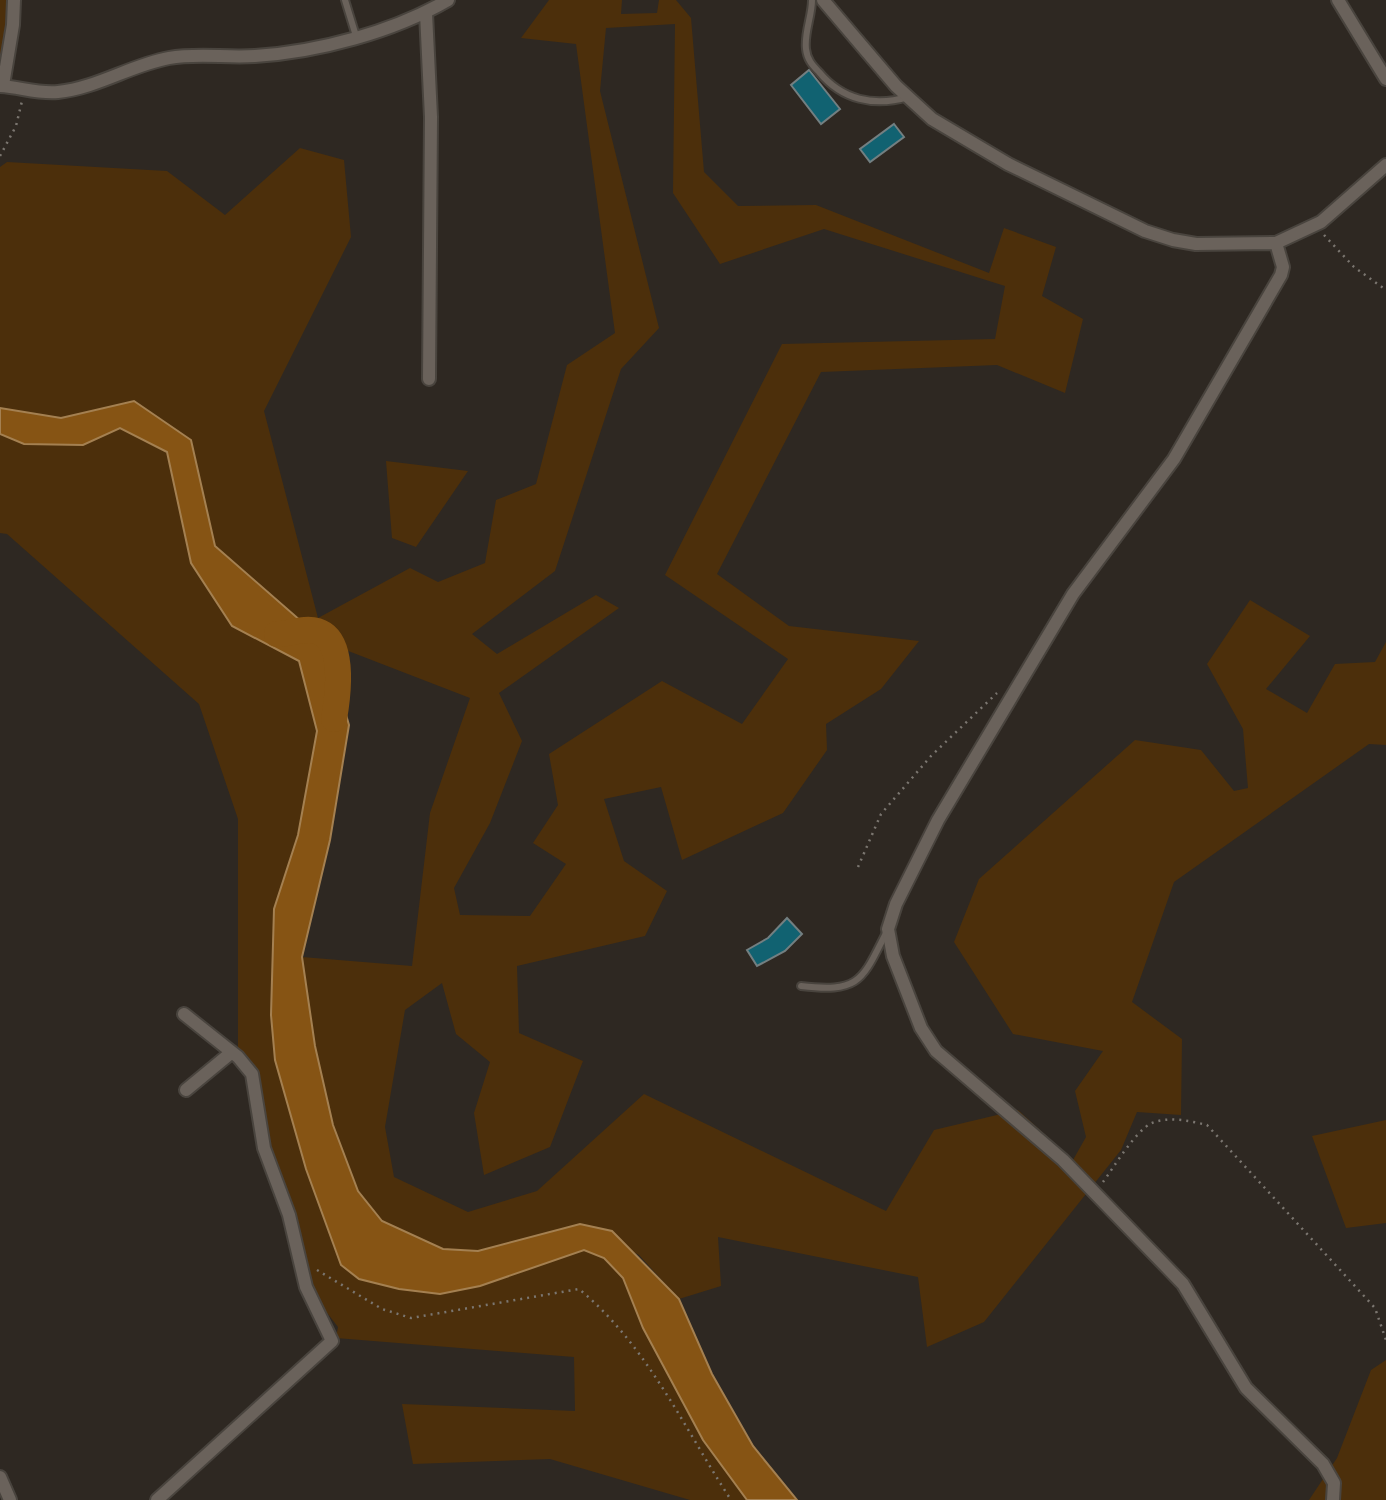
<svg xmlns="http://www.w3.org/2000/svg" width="1386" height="1500" viewBox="0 0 1386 1500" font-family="Helvetica,sans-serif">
<rect width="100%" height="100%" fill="#2e2822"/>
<path fill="#4c2f0b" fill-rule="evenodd" d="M0,0H13L0,73Z
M549,0H622L621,14L657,13L659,0H676L691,18L704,172L738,206L816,205L989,273L1004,228L1056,247L1042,296L1083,319L1065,393L997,365L821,372L717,574L789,626L919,641L881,689L826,724L827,750L783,813L682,860L661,787L604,799L624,861L667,891L645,936L517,966L519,1033L583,1061L550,1147L484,1175L474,1113L490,1062L456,1034L442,983L405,1010L385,1127L394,1177L468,1212L537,1191L644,1094L886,1211L934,1130L1018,1110L1073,1160L1086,1137L1075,1091L1103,1051L1013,1034L954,942L979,879L1135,740L1201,750L1234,791L1248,788L1243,729L1207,664L1250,600L1310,636L1266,689L1307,713L1335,664L1375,662L1386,642V745L1369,744L1174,882L1132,1002L1182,1039L1181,1115L1137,1112L1121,1150L984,1322L927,1347L918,1277L718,1237L721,1286L679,1299L639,1255L580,1224L478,1251L443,1249L382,1221L358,1191L333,1125L315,1046L302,957L412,966L430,813L470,698L325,642L215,546L191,440L135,401L61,418L0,408V167L7,162L167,171L225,215L300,148L344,160L351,237L264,411L318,618L410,568L438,582L485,563L496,500L536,484L567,365L615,333L576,44L521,38ZM675,24L673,193L720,264L824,229L1005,286L995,339L782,344L665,575L788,659L742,724L662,681L549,754L558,805L533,843L566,864L530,916L460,915L454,888L490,823L522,741L499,693L619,608L596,595L497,654L472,634L555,571L621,369L659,328L600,91L606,28Z
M120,428L167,453L191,563L232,626L299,661L317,731L298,836L274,909L271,1015L275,1060L306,1169L341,1265L359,1279L399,1289L440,1294L480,1286L585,1250L604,1258L623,1278L643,1328L703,1440L747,1500H690L550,1459L413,1464L402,1404L575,1411L574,1357L336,1338L338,1327L311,1292L264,1143L258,1081L238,1050V819L199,704L7,534L0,533V434L24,444L83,445Z
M386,461L468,471L416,547L392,538Z
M1386,1120V1223L1346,1228L1312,1136Z
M1386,1360V1500H1309L1337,1458L1371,1370Z"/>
<path fill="#865414" stroke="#a48051" stroke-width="2" d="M134,401L191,440L215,546L325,642L349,725L330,840L302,957L315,1046L333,1125L358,1191L382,1221L443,1249L478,1251L580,1224L612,1231L679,1299L712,1374L753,1446L797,1500H747L703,1440L643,1328L623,1278L604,1258L584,1250L480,1286L440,1294L399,1289L359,1279L341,1265L306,1169L275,1060L271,1015L274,909L298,835L317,731L299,661L232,626L191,563L167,452L120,428L83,445L24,444L0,434V408L61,418Z"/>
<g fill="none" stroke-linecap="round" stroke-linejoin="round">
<path stroke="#865414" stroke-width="26" d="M277,634C290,634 304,627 317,631C346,640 338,696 334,719"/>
</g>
<path fill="#116271" stroke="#737f81" stroke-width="2" d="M809,70L840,109L821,124L791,85Z
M894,124L904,137L870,162L860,149Z
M787,918L802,934L785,951L757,966L747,950L768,938Z"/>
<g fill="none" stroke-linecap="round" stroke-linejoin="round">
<g stroke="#49443e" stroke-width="10">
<path id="lane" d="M345,0L356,36
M812,0C812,16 804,33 806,49C807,59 812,65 819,72C842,100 874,107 908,97
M801,986C861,993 862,980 887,931"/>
</g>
<g stroke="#49443e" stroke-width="16">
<path id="street" d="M823,0L896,86L932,119L1008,164L1145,231L1173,240L1196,244L1276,243L1321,222L1386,165
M1338,0L1386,79
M426,13L431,117L429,379
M3,85L13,25L14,0
M0,86C20,87 37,94 58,92C97,88 131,65 169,58C197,53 227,58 255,56C318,52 393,32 448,0
M1276,243L1283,267L1281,275L1174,459L1073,594L938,820L896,904L888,929L893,956L921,1028L936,1051L1063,1160L1183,1284L1246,1388L1323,1464L1334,1483L1333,1500
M186,1090L232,1052
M0,1477L10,1500
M157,1500L332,1341L306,1287L289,1215L264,1148L252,1074L238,1057L184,1014"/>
</g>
<path stroke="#7b7670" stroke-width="2.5" stroke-dasharray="2 5" stroke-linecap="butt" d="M0,156L16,126L22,101
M1324,235L1354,267L1386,290
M858,867L881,814L931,756L997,693
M1103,1182C1114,1167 1136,1130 1152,1123C1169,1116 1190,1121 1207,1125L1375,1308L1386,1340
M317,1270L382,1309L411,1318L579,1289C647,1345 684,1428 731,1500"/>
<use href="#lane" stroke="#6a625b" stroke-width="6"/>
<use href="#street" stroke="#6a625b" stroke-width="12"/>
</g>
</svg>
